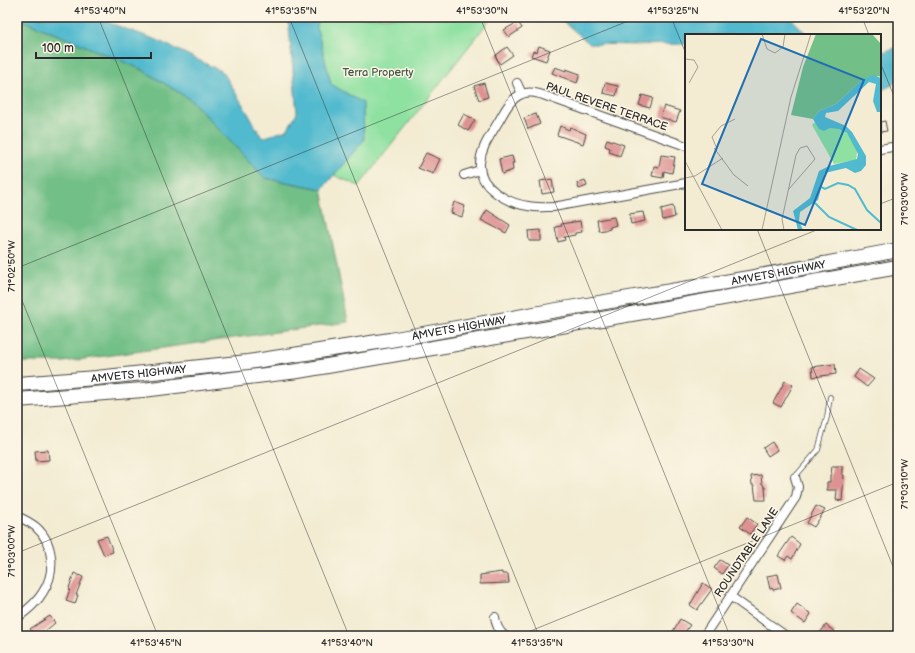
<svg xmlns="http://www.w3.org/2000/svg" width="915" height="653" viewBox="0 0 915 653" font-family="'Balsamiq Sans',sans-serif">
<rect width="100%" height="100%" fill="#fcf5e5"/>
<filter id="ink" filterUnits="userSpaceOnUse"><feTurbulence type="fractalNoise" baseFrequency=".025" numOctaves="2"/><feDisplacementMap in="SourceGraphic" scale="8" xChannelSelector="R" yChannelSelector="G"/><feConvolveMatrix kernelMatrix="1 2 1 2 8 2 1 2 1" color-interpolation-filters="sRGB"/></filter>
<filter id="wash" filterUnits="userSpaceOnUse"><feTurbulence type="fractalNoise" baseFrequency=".012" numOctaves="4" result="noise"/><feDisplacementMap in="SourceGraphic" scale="16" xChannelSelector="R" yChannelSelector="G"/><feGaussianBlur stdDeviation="0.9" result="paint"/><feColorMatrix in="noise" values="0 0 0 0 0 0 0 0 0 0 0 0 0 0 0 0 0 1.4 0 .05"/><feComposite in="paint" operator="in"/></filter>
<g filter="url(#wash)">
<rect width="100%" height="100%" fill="#f3ecd3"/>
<path fill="#8ee1a1" stroke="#5c8666" d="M311,17H492L359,186L315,167Z"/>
<path fill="#72bf87" stroke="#4e7559" d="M17,18L141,69L191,100L265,178L322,189L348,322L63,362H17Z"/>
<path fill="#51bace" stroke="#3e727c" d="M17,17H93L157,40L223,72L249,115L262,138L287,130L297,113L288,17H318L317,28L331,84L363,103L364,140L322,189L265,178L191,100L141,69L17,18Z
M558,17H790L808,35H686V44L635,45L590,44Z
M898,47V80L892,85L880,91V53Z"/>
<g id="blocks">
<path fill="#de9191" d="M518,22L522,28L509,37L504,30Z
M539,46L550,50L546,61L531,56L533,51L537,52Z
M507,47L513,55L500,64L495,56Z
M555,67L566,71V69L580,74L577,83L552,73Z
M484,83L488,97L479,100L474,86Z
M605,83L618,86L616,96L603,93Z
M642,95L653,98L650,108L639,105Z
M664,106L680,111L676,122L660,117Z
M464,114L475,120L468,131L458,125Z
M536,114L540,124L528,129L524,118Z
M885,121L887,131L880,132V122Z
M560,126L569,130L570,127L586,134L583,144L557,135Z
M607,139L624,145L620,156L609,152L610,148L605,146Z
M426,153L440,159L433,174L418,168Z
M661,155L675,157L672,173L664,171L663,178L652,176L654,166L659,167Z
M512,156L514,163H512L513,170L502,174L499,159Z
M552,179L554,192L542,194L540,181Z
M585,180L587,186L579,189L577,183Z
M454,202L465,206L462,217L451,213Z
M673,206L675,217L663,220L661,209Z
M487,210L510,225L506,233L481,220Z
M643,212L645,221L631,224L629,214Z
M614,217L616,225L610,227V229L599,231L597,220Z
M580,221L582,232L575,233V235L564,237L565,240L558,242L555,227L562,226L561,224Z
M541,230V241H529L528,231Z
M835,364L836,374L813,377L812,367Z
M859,369L874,379L867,387L854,377Z
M785,381L793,385L781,407L773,403Z
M772,442L777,450L768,456L763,448Z
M48,450L49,460L36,461L35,451Z
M832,466H842V475H844L842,501L836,500L837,490H827V482H830V475H831Z
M761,475L762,484H763L764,487H765L766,500H756L754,485H752L751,476Z
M816,506L825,510L814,527L807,523Z
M747,517L757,524L750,534L740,527Z
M107,536L113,552L104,555L97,539Z
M791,537L800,544L792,559L788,556L785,560L778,556Z
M720,560L728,565L722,574L714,568Z
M502,572V574H508L509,583L480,584V575Z
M74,573L83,577L76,595H78L75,604L66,601L70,589L69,588Z
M778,574L781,588L773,590L772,588L770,589L767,576Z
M703,583L712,589L697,610L690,605Z
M797,604L811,614L805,623L791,613Z
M50,616L55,623L44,632L43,631L36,636L30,629Z
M680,619L690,625L682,636H676L672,633Z
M826,625L835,632L833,636H824L820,633Z"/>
</g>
</g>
<g filter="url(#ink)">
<use href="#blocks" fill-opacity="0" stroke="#494844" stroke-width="1"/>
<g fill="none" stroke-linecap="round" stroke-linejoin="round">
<g stroke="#494844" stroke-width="5.5">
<path id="lane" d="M795,477L818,450L827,417L830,397"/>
</g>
<g stroke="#494844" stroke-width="10">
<path id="street" d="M517,83L522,94
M686,146L543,95C536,93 529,91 522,94C509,99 504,113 497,124C490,136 481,148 480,163C478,188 508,203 528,206C537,208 545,207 553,207L686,183
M880,149L898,146
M464,175L480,170
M17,516C23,519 30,522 36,527C54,543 56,572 43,592C37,603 26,611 17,618
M730,596L786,636
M495,617C496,625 498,631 505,636
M704,636L796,497L798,487L795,477"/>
</g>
<g stroke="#494844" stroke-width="16">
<g id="highway">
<path id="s1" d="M17,384L96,378L248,362L390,340L551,311L749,278L898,250"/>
<path d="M17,400L143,390L298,371L655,310L898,267"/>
</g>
</g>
<use href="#lane" stroke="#fff" stroke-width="4"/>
<use href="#street" stroke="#fff" stroke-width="8"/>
<use href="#highway" stroke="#fff" stroke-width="14"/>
</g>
</g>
<path fill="none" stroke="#2b2b2b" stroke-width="1" stroke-opacity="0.45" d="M98,17L349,636M289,17L539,636M480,17L730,636M671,17L686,54M862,17L869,35M880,62L898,106M880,204L898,197M757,229L898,579M17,268L638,17M17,288L158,636M17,553L819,229M518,636L898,482"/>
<g text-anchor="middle" stroke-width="3" stroke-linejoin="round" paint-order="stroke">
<g font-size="11" fill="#445848" stroke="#fcf5e5">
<text x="378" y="76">Terra Property</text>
</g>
<g font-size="11" fill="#2b2b2b" stroke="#fcf5e5">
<text transform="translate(607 106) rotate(19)" y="4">PAUL REVERE TERRACE</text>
<text dy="4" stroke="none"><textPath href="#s1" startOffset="770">AMVETS HIGHWAY</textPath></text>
<text dy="4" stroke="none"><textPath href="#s1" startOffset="446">AMVETS HIGHWAY</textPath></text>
<text dy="4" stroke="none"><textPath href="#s1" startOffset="122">AMVETS HIGHWAY</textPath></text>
<text transform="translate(746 552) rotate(-56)" y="4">ROUNDTABLE LANE</text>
</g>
</g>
<g transform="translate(685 34)">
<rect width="196" height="196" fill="#f3ecd3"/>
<path d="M132,86L156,94L166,103L172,118L171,126L149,130L127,91Z" fill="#8ee1a1"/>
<path d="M131,0H187L196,10V44L194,42L177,46L151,70L134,77L128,85L106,81L118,33Z" fill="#72bf87"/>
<path d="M188,41L196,44V78H192L188,67L191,50L184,48L153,77L141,79L140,83L161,92L167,98L181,122V131L176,137L170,139L161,134L140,139L133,166L115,178L114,187L118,196H113L108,177L125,164L134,137L144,132L172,125L173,120L162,99L154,95L145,94L139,97L134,95L128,85L134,77L151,70L177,46Z" fill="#51bace"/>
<path fill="none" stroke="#51bace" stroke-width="2" d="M136,153L140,155L153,149L163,151L170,155L182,176L196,189M128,167L144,183L172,196"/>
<path fill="none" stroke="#a39f90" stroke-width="1" d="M77,0L82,15L90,19L98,13L100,0M0,25L9,26L13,33L4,49M29,114L49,141L63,152M32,115L27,103L36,92L50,85M0,127L37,196M0,144L10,142L38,124M77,196L106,63L126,0M99,196L97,185L111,121L115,114L122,112L130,125L104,155"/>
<path fill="#1f6fb2" fill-opacity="0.15" stroke="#1f6fb2" stroke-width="2" d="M76,5L179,46L120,191L17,150Z"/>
<rect width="196" height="196" fill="none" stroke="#2b2b2b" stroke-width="2"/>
</g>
<rect width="915" height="653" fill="none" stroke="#fcf5e5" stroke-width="44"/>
<path d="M36 52v6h115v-6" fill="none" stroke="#2b2b2b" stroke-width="2"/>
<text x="42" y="52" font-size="12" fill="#2b2b2b" stroke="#fcf5e5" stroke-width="3" paint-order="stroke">100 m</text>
<rect x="22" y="22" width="871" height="609" fill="none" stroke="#2b2b2b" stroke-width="1.5"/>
<g font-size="10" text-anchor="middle" fill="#2b2b2b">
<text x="100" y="14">41°53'40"N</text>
<text x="291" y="14">41°53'35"N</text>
<text x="482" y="14">41°53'30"N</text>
<text x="673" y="14">41°53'25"N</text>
<text x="864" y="14">41°53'20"N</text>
<text transform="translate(904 199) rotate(-90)" y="4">71°03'00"W</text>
<text transform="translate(11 266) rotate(-90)" y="4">71°02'50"W</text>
<text transform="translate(904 484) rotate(-90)" y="4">71°03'10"W</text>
<text transform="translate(11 551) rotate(-90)" y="4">71°03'00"W</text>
<text x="156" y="646">41°53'45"N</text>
<text x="347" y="646">41°53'40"N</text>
<text x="537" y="646">41°53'35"N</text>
<text x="728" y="646">41°53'30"N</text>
</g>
</svg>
